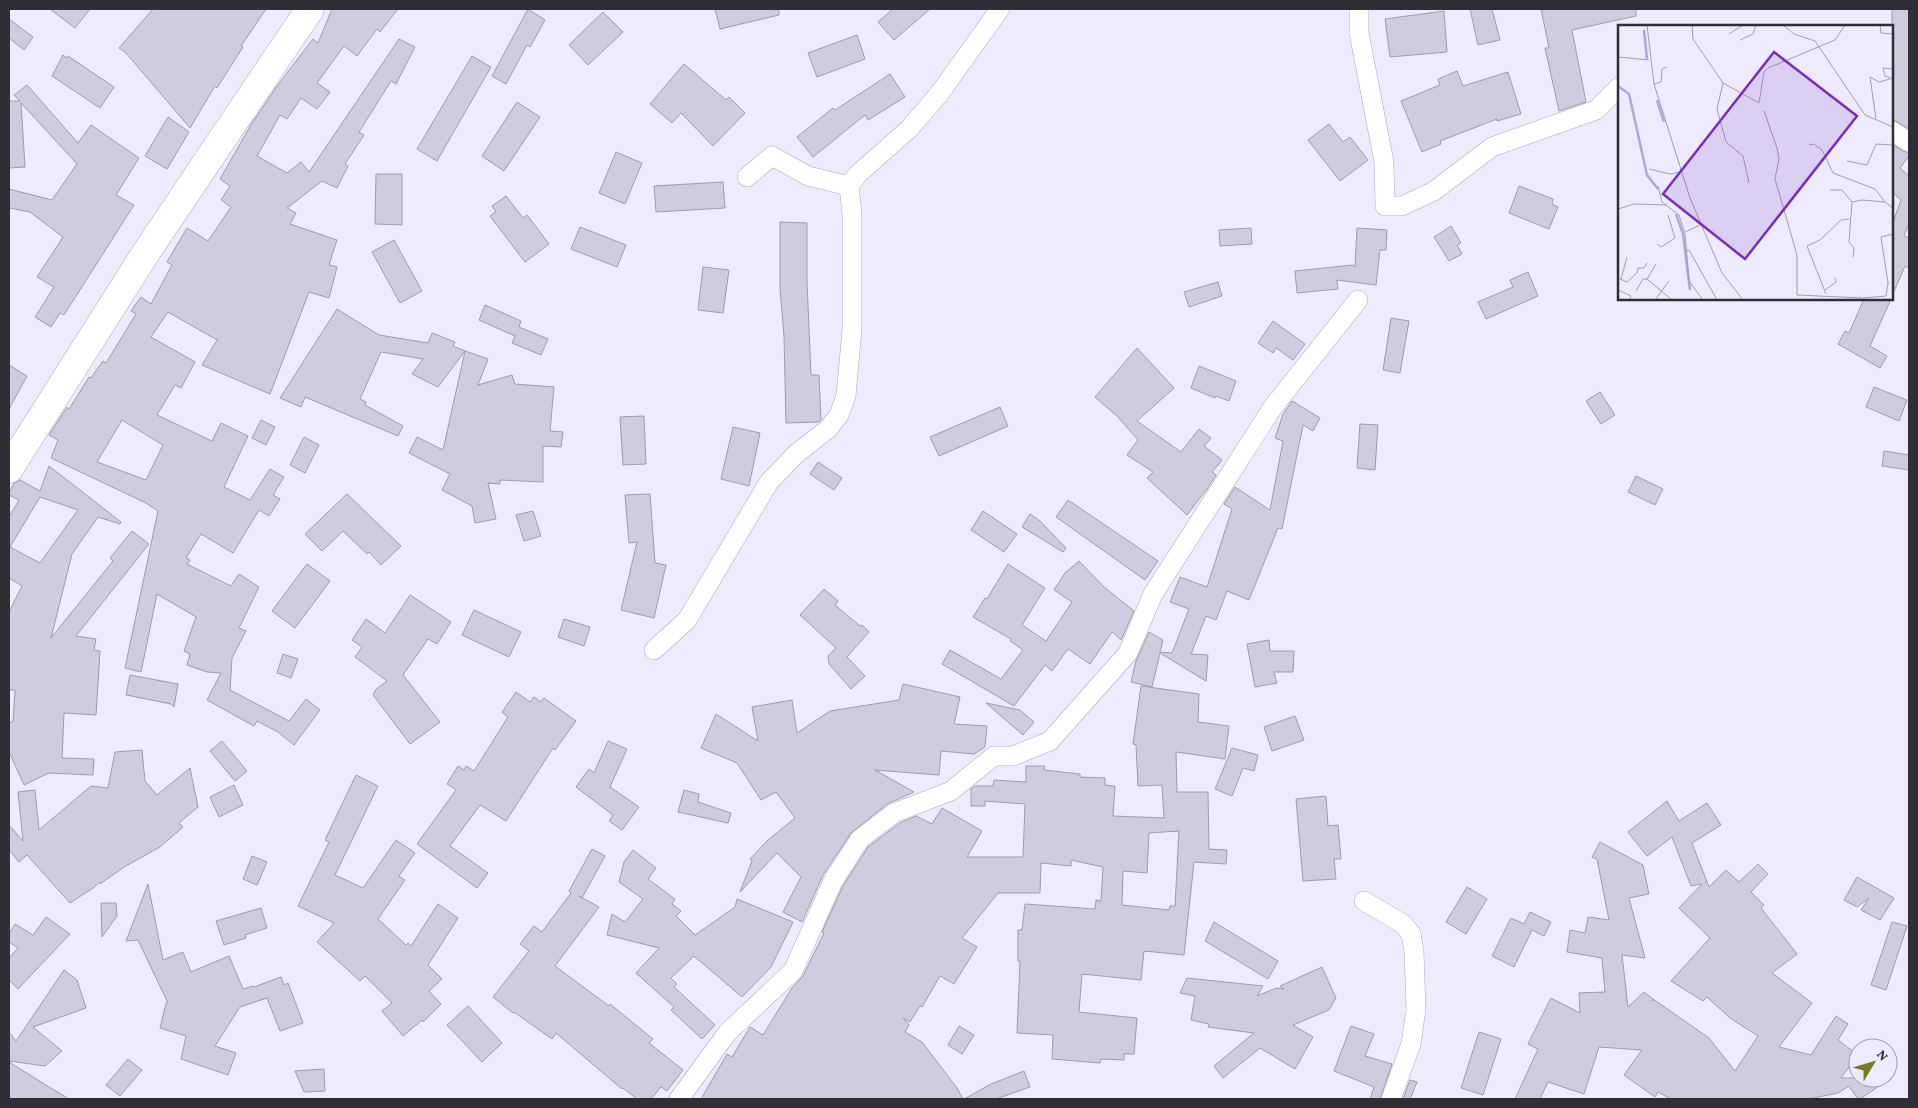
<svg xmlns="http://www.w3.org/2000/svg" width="1918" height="1108" viewBox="0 0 1918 1108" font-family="'Crimson Pro',serif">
<rect width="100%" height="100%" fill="#edebfd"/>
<path fill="#ceccde" stroke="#9d9bac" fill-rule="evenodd" d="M50,9H90L75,28Z
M153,9H266L241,46L243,47L217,88L215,86L190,128L126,53L119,48Z
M332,9H398L380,32L377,29L357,56L344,46L317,83L330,92L317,109L301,98L287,119L280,115L257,156L287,173L301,162L309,172L399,39L415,47L396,84L391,81L359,132L364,135L345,164L348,166L337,188L322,181L287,208L296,213L290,224L337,240L329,265L337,267L329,298L309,292L270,394L202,365L217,340L168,312L151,337L195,362L181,388L175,385L157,415L212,441L221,423L248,436L224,487L250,500L270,469L284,477L273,495L280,499L269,516L259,510L233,553L201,534L186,558L190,560L187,564L231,586L239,574L259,587L239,628L246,631L232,658L230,690L289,721L306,699L320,710L294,745L278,732L257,721L254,726L207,700L221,673L207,672L187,665L190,654L184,651L196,617L157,594L141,672L125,668L158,511L146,503L51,458L58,440L49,435L67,407L69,409L89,377L91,378L103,361L106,363L136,314L131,311L141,297L151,304L172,265L167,262L187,228L208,241L231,207L221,200L230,186L220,179L252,123L277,86L313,39L318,43ZM122,420L163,445L146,480L97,462Z
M528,9L545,20L530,47L527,45L506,84L492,76Z
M715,9H779V15L720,29Z
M893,9H930L894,40L878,22Z
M1470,9H1492L1500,40L1478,45Z
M1541,9H1636V16L1572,30L1586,102L1559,111L1545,48H1549Z
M1892,9H1909V129L1898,122L1892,120Z
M1444,11L1447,52L1390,57L1385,19Z
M603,12L623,32L588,65L569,45Z
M9,19L33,37L24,50L9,38Z
M857,35L865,59L817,77L808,53Z
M63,55L66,58L68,56L114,87L100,108L52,76Z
M472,56L491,67L437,161L417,149Z
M684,64L726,100L729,97L745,113L713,146L681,113L672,123L650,104Z
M1457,71L1463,86L1508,72L1521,114L1497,121V119L1440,141L1441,144L1422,152L1401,101L1440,85L1438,79Z
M890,74L905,97L868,120L865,115L813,157L797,137L833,108L835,110Z
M27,85L78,143L91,125L139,158L116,195L134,205L64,315L60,313L51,327L35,317L54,287L37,277L63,237L30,212L9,208V189L52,200L77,164L21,103L25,167L9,168V101H20L14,95Z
M517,102L540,117L504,171L482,156Z
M168,117L189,132L167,169L145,156Z
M1329,124L1343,142L1350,137L1368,160L1340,181L1308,140Z
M1892,144L1903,151L1909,153V156L1900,168L1909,176V223L1904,236L1909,238V268L1905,266L1892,296V225L1901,200L1892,192Z
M616,152L642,163L625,204L599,193Z
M376,174H402V225L375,224Z
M723,182L725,208L656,212L654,186Z
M1519,186L1553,199L1552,204L1558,207L1549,229L1509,213Z
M506,196L523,218L527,215L549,244L525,262L490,216L496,212L492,206Z
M780,222L807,223V282L811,375H819L821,420L818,422L786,423L784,336L780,288Z
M1451,226L1461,243L1457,245L1462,254L1449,261L1434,237Z
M580,227L626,245L617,267L571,249Z
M1251,228L1252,244L1220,246L1219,230Z
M1357,228L1387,230L1386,250H1380L1376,285L1337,280L1338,289L1297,293L1295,271L1353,265L1355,267Z
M394,240L422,291L400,303L372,252Z
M703,267L729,270L723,313L698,310Z
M1528,272L1538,296L1486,319L1478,302L1513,287L1510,280Z
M1218,282L1222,296L1189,307L1184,292Z
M1864,299H1891L1870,346L1887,356L1880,368L1838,344L1845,331L1849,333Z
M485,305L521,321L519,327L548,339L541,355L512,343L515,336L479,320Z
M337,309L379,335L428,343L432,333L455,342L453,346L465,351L438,387L412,374L423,359L381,352L360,399L366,402L365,405L403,426L398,436L305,397L301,407L280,398Z
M1391,318L1409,321L1400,373L1383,370Z
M1273,321L1305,344L1293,360L1276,348L1273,353L1258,343Z
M1137,348L1174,388L1137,421L1181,452L1199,429L1211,438L1204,446L1222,460L1212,472L1216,475L1207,489L1187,515L1147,478L1153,472L1127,455L1138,440L1117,416L1095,397Z
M465,351L488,359L478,385L512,375L515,384L554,387L550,431L563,432L561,447L543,446V482L500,480V484L488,483L496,519L475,523L472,506L442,490L450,474L409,453L417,437L443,450Z
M9,365L27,376L9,409Z
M1199,366L1236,381L1229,401L1216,396L1215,398L1191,388Z
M1874,387L1907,400L1899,421L1866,407Z
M1600,392L1615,415L1601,424L1586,401Z
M1292,401L1320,418L1313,431L1303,425L1282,529L1278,528L1249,600L1227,591L1216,620L1206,616L1191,654L1208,655L1206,681L1160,653L1152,687L1131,682L1136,661L1149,632L1163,640L1160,652L1172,653L1189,609L1170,602L1180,577L1207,587L1232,509L1224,504L1235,487L1270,510L1283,441L1275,438L1283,414Z
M1000,407L1008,426L939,456L930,437Z
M644,416L646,464L623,465L620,417Z
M261,420L275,427L266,445L252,438Z
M1360,424L1378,425L1375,470L1357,468Z
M733,427L760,433L749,486L721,479Z
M304,437L319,445L305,473L290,465Z
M1884,451L1909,455V470L1882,466Z
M818,462L842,478L834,490L810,474Z
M49,466L121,522L120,524L98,517L72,554L51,638L113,561L110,558L132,531L149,544L76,636L96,639L94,650L100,651L96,715L64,713L62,758L94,759L93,775L49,773L24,785L9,752V722H13L15,690H9V612L22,586L9,578V517L19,500L9,495V493L14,483L20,480L40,491ZM40,497L78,510L40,563L10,547Z
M1636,476L1663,489L1655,505L1628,492Z
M347,494L401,546L381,565L369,552L367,554L343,531L322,551L305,534Z
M650,494L655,563L666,565L654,618L621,610L637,542L629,543L625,495Z
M1068,500L1158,561L1145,580L1056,517Z
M533,511L541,536L524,541L516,515Z
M983,511L1017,534L1004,552L971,530Z
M1030,514L1039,520L1066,548L1063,552L1022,527Z
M1079,561L1104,587L1134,611L1121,640L1112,632L1090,664L1068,649L1052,671L1045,665L1014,706L942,664L950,650L1001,679L1023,650L1010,641L1011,639L973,617L985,598L987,599L1008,564L1045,588L1022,625L1046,641L1072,602L1054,590L1065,573Z
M307,564L330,581L295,628L272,611Z
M824,589L838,601L835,605L860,626L862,625L869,632L847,657L865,676L851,689L829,664L828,656L836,648L800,615Z
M410,595L451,622L437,644L428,639L403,675L440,722L410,744L373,695L376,689L387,681L355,657L362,647L352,640L366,619L385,633Z
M474,610L521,632L509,657L462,635Z
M564,619L590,627L584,646L558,637Z
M1269,640L1270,651H1294L1293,672H1274L1277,683L1255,687L1247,644Z
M283,654L298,659L291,678L277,673Z
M130,675L178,684L174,707L171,704L126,695Z
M903,684L960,697L954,724L987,726L985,747L974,754L941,751L939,775L875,770L914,792L887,804L851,833L823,875L802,922L783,912L801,877L777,853L740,892L752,861L750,859L768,840L795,818L776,792L761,800L737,763L701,748L716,714L758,741L752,707L792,700L797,733L830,711L899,700Z
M1141,686L1199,694L1198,722L1229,726L1225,759L1176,752L1177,792H1208L1209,849L1227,850L1226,864L1194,862L1184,955L1144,951L1141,980L1082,974L1079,1012L1137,1018L1134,1054H1124V1060L1101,1059L1100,1063L1052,1059L1053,1035L1017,1033L1020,961H1018V930H1022L1025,904L1095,909L1096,900L1101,901L1103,867L1071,860V866L1041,863L1040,893H998L962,938L977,947L954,984L940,976L922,1007L920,1006L910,1022L903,1018L909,1025L905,1032L922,1042L957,1088L963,1099H701L727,1054L732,1057L750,1027L763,1035L792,988L803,976L824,933L822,932L843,886L868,847L900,823L916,816L932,824L942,808L982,831L967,857H1023L1025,804L985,801V806H971V789L975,786H993L994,780L1026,782V766H1045L1044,770L1080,774V777L1105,778V785L1115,786L1113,816L1164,818L1162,785L1138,786L1136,745L1133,744ZM1179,831L1175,906H1170L1169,910L1122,905L1123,871L1147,873L1149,833Z
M516,692L530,702L534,697L541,702L544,698L576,721L555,750L553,748L506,821L480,805L450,846L488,873L477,888L417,844L456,790L447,784L458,766L464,770L466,766L474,771L508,717L502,712Z
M986,703L1020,710L1034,722L1023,735Z
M1295,716L1304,740L1272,751L1264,727Z
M222,741L247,771L235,781L210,751Z
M608,741L627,749L610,787L639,807L622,830L609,821L613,815L576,787L589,769L594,773Z
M1232,748L1258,755L1254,771L1243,768L1232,796L1215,789Z
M142,750L145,781L157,795L190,768L198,807L179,823L183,827L160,847L124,867L100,884V882L93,888L70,903L27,855L19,862L9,850V825L23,841L18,792L35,790L39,830L91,786L108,788L115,752Z
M356,775L378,786L335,875L363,888L396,840L415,853L399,876L405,880L378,919L406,945L408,943L411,946L438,904L458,918L428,965L442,979L429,991L441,1004L423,1022L422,1020L403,1036L382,1011L392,1003L365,976L360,981L317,942L334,923L298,906L329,842L325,840Z
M234,785L243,805L219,817L210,797Z
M684,790L699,794L698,802L731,813L728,823L678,812Z
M1326,796L1328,826L1338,825L1341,859H1334L1336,879L1303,881L1296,799Z
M1667,801L1679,821L1707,803L1721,825L1692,843L1709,887L1726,870L1739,882L1758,864L1768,874L1751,892L1764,905L1761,908L1797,954L1772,973L1812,1003L1779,1047L1811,1055L1836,1016L1848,1024L1838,1040L1858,1055L1841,1078H1891L1860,1099H1858L1849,1086L1838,1093L1809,1099H1671L1658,1092L1655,1097L1624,1075L1642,1050L1599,1047L1584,1094L1548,1082L1540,1099H1515L1538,1049L1528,1044L1551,998L1580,1013L1579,993L1605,992L1602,958L1567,952L1570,930L1585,933L1588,917L1609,920L1597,859L1592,857L1600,842L1643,865L1649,894L1629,898L1645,958L1622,955L1628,1007L1644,992L1653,999L1652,1001L1653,999L1709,1038L1735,1071L1758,1036L1730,1018L1707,997L1703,1001L1671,981L1710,938L1679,908L1702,884L1691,886L1672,837L1647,856L1628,832Z
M592,849L605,856L582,898L579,896L599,907L555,966L609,1006L610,1004L653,1039L649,1043L683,1070L667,1091L661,1087L651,1099H637L623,1088L622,1089L556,1033L552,1039L514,1012L513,1013L493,997L529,951L520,944L534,926L542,932L571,893L569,891Z
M633,850L656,868L648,879L675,899L672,904L681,911L676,916L695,935L735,907L737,899L793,922L771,967L742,997L694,956L671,978L677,984L674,987L715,1025L702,1039L671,1010L674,1007L636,973L659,948L607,935L612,914L625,922L643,899L619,882L624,862Z
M252,856L267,862L257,885L243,879Z
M1857,877L1894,898L1880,920L1861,910L1869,898L1857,907L1844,900Z
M148,884L163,960L183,952L191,972L229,956L243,989L253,986L254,987L281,977L284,985L288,983L303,1023L280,1031L267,998L240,1007L215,1046L236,1053L228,1075L181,1059L186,1036L160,1028L166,1003H168L138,940L126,941Z
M1467,887L1487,899L1466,934L1446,922Z
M101,903H116L117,916L102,937Z
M261,908L267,928L245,935L246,938L224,945L216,921Z
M1530,912L1551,922L1544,936L1532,930L1514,967L1492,956L1511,918L1524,924Z
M46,917L70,934L18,989L9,980V958L18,948L9,942V934L15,924L33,935Z
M1214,922L1278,961L1268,979L1205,941Z
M1892,922L1907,926L1886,990L1871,985Z
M1322,967L1336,998L1329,1010L1293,1025L1313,1037L1295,1069L1260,1048L1223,1078L1214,1066L1254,1033L1208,1027L1209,1024L1191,1020L1195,996L1180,993L1187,978L1263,986L1257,996L1276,988L1284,989L1280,986Z
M64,970L77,980L86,1008L33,1027L62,1051L45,1066L9,1061V1032L16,1041Z
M468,1006L502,1043L482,1062L447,1025Z
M959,1026L974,1035L962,1054L948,1045Z
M1351,1026L1374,1034L1365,1056L1392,1064L1380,1099H1370L1374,1087L1334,1071Z
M1479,1032L1501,1039L1483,1095L1461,1088Z
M128,1059L142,1070L120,1096L106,1085Z
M9,1062L33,1077L69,1099H9Z
M324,1069L325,1091L304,1092L295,1071Z
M1024,1071L1030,1087L996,1099H964L991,1084Z
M1410,1080L1417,1082L1410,1099H1403Z"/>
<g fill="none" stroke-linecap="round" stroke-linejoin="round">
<g stroke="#acaabb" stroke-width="20">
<path id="minor" d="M1359,9V33L1384,162L1385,206H1402L1434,191L1492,147L1596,110L1619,87
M1892,131L1909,142
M747,177L772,156L808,176L849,186
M654,650L687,620L769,482L797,453L828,429L839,415L846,396L852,329V214L849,186L858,174L909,129L939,94L1000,9
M1364,901L1403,924L1411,934L1414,951L1416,1009L1411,1044L1391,1099
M679,1099L728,1032L793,971L833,881L860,839L894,813L951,791L994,756H1013L1050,741L1128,653L1153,594L1273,407L1358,300"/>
</g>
<g stroke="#acaabb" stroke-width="29">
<path id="primary" d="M9,469L147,251L310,9"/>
</g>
<use href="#minor" stroke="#fff" stroke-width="19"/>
<use href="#primary" stroke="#fff" stroke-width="28"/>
</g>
<g transform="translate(1618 25)">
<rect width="275" height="275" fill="#edebfd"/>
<path fill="none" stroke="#aea7d9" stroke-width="2.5" d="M26,5L29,34M0,61L11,69L29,150L40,164M39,75L46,97M58,189L65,209L72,265"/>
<path fill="none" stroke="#a19fad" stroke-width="1" d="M29,0L36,59L72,173L104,248L125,275M74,0L75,14L105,58L99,84L108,117L125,131L131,158M165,0L176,9L197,16L247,90L275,102V107M262,0L263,8L275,9M111,9L125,0M122,15L135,9L138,0M0,32L31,35M275,44L265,43L267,51L275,54M105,58L141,78L146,47L150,43L217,15L227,0M36,59L43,57L44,44L49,42M146,86L159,123L161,134L157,154L179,230V270L245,273L268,271L270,258L263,212L275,209M258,94L252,52L261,57L272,54M191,120L196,119L204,125L215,148L257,164L267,177M229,136L249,140L258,119L275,120M31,144L52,149L64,147M40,161L44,177L61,190L67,209L71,256L85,275M212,165H224L234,177M0,184L16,179L49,180M67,207L82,200M39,219L43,222L57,213L50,190M67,226L71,225L99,275M235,232L236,223L231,217L234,177L244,175L267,177L275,183M0,253L9,257L19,248L20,243H26L29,238M3,254L9,232M29,254L38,239M0,265L13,271L11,275M207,265L218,257L217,253M18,266L25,254H29L54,275M208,269L189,221L202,215L223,195L231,194M37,275L51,256"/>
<path fill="#7b2cbf" fill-opacity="0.15" stroke="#7b2cbf" stroke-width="2.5" d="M156,27L239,91L127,234L45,169Z"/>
<rect width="275" height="275" fill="none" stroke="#2f2e35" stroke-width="2.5"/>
</g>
<rect width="1918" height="1108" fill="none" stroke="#2f2e35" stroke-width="20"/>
<g transform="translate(1873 1063) rotate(52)"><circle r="24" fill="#edebfd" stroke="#a19fad"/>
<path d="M0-4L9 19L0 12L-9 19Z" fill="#787b24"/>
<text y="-8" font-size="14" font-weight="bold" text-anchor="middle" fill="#2f2e35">N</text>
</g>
</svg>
